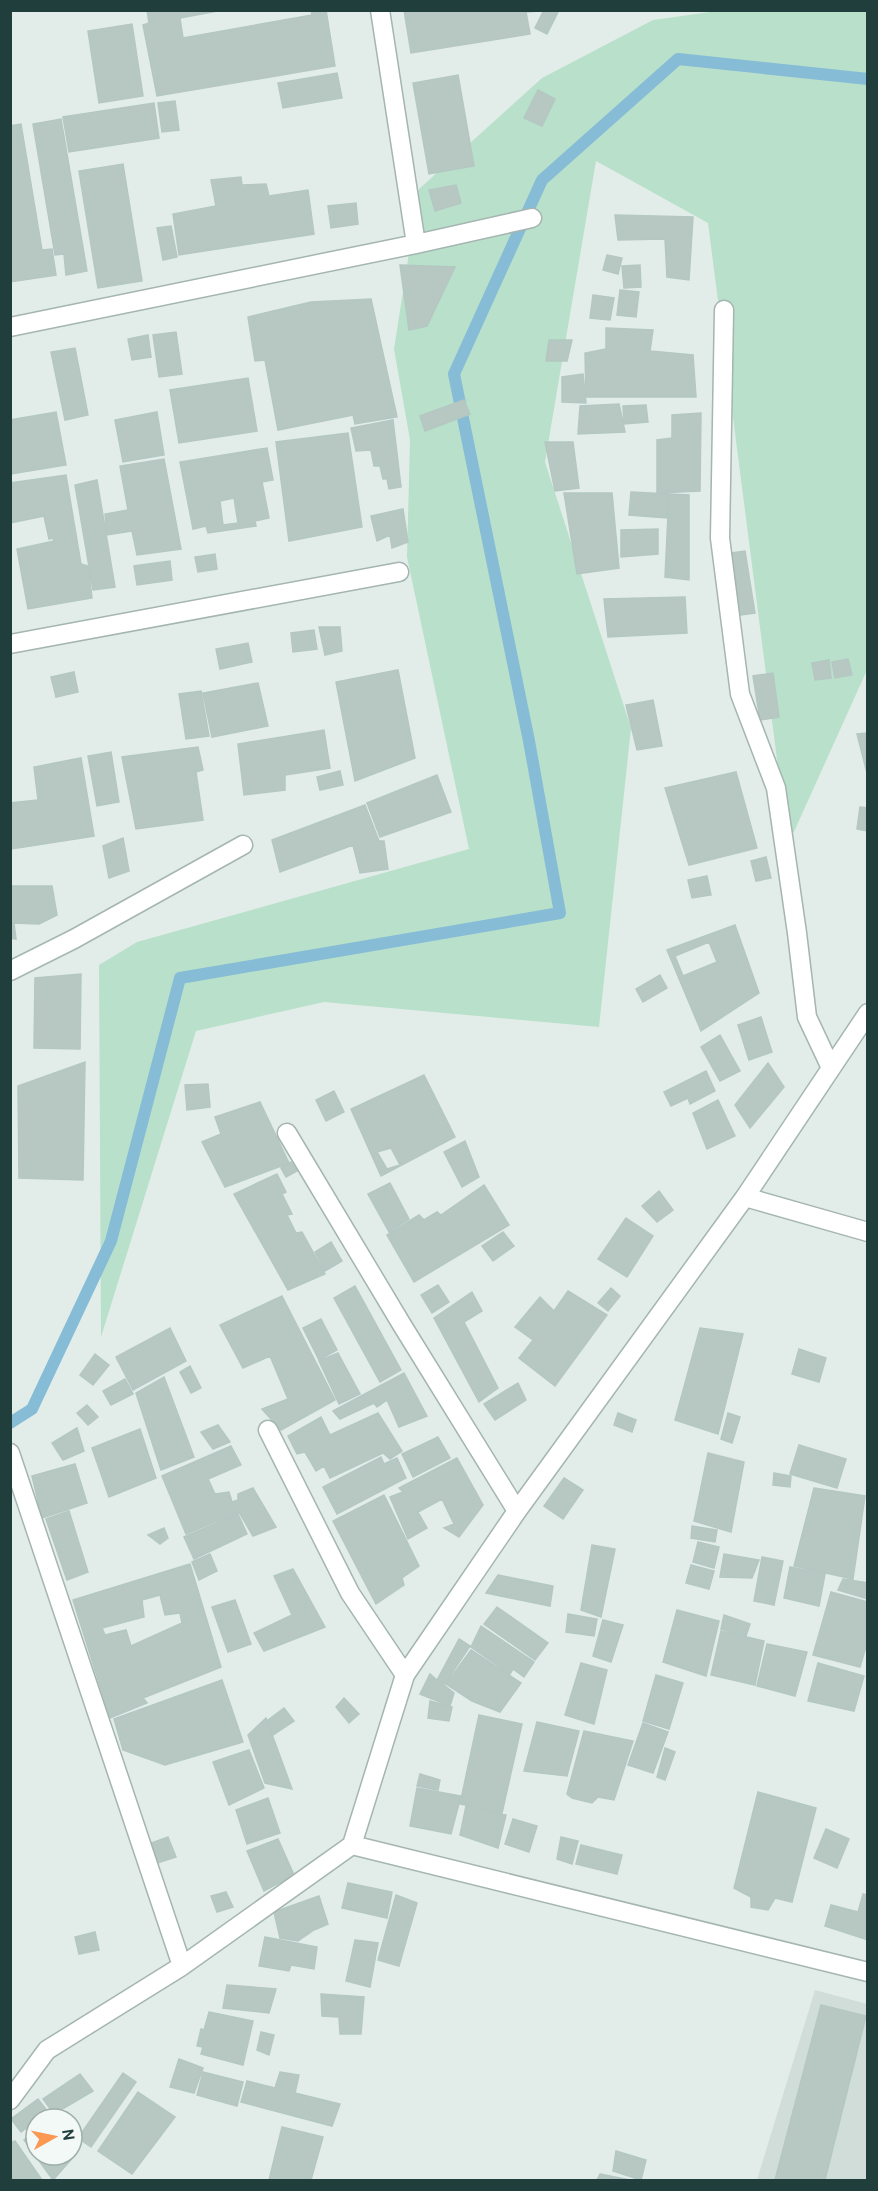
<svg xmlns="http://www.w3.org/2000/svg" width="878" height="2191" viewBox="0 0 878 2191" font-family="Cabin,sans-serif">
<rect width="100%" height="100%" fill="#e2edea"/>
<path fill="#d0ddd9" d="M815,1990L867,2004V2180H757Z"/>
<path fill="#b9e0ca" d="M725,10L867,11V670L788,845L708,223L596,161L545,462L631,728L599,1027L324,1002L196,1031L101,1337L99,965L137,942L469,849L407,557L410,440L394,349L419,189L542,78L653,20Z"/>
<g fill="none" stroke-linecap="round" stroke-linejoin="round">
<path stroke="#86bcd6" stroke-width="12" d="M10,1423L32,1409L111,1241L180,978L560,913L529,741L454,374L542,180L678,59L868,79"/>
</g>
<path fill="#b7c8c3" stroke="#b4c7c2" stroke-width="1.5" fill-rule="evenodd" d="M147,10H223L180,18L183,38L312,15L311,10H326L335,66L157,96L143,25L149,23Z
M404,10H539V11L526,12L530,34L411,53Z
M544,10H559L547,34L535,28Z
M132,24L143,96L99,103L88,31Z
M337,73L342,98L283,108L278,83Z
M458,75L474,166L429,174L413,83Z
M538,90L555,99L542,126L524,118Z
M175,101L179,130L162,132L158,103Z
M154,103L159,138L69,152L63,117Z
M61,119L87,271L66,275L64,254L55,255L33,124Z
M21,124L42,250L52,249L56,275L10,282V126Z
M123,164L142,281L98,288L79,171Z
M241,177L242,185L266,184L269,196L308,190L314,234L179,255L173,214L216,206L211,180Z
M456,185L461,203L435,211L429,190Z
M356,203L358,224L331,228L328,206Z
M615,215L693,217L689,280L667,277L665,239L618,240Z
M171,226L177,257L163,260L157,228Z
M607,255L622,258L618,274L603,270Z
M400,265L455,267L427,326L409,330Z
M640,265L641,287L624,288L622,266Z
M620,290L639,292L636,317L617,315Z
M593,295L614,298L610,320L590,318Z
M371,299L397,417L355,424L353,415L278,430L265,360L255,361L248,317L311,302Z
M606,328L653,330L650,351L693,355L696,397H586L585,353L606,349Z
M176,332L182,374L159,377L153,335Z
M148,335L151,357L132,360L128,339Z
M549,340H572L567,361H546Z
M75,348L88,415L65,420L51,352Z
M583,374L586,403L562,402V377Z
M248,378L257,431L179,443L170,390Z
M464,400L470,414L425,431L420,416Z
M619,404L625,432L578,434L580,406Z
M646,405L648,422L624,424L623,406Z
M56,412L66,465L10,474V420Z
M157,412L164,455L123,462L115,420Z
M701,413L700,491L657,493V440L672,438V415Z
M393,420L401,487L389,489L387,479H383L380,466H374L371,450L356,451L351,428Z
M348,433L362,527L289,541L276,442Z
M545,442H573L579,488L555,491Z
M267,448L273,480L262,482L269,518L255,521L256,526L208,533L206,526L193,529L180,462ZM234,498L238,523L223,525L220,501Z
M164,459L181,549L137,555L132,531L107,535L105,514L128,510L120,466Z
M66,475L81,564L88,566L92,598L28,609L17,549L54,541L53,538L49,539L44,516L10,523V483Z
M97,480L115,587L93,590L75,485Z
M631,492L668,494L667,518L629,515Z
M564,493H612L619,568L577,574Z
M669,494L689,495V580L665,577Z
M403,509L408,542L392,548L390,535L377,541L371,516Z
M658,529V554L621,557V530Z
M745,551L755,613L733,616L724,554Z
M215,554L217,569L198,572L195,557Z
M170,561L172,580L137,585L134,566Z
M685,597L687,633L608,637L604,599Z
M319,627H340L342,651L325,655Z
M314,630L317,649L293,652L291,633Z
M248,643L252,662L220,669L216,649Z
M848,659L852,675L835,678L832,662Z
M829,660L831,678L815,680L812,663Z
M398,670L415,758L355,781L336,682Z
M74,672L78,692L56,697L51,677Z
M773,673L779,717L760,720L753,676Z
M258,683L268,726L212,737L203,693Z
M201,691L209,736L186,739L179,694Z
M653,700L662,746L637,750L626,705Z
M324,730L330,768L285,775V790L244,795L238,744Z
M868,733V777L857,734Z
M198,747L203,770L196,772L203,820L136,829L122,757Z
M111,752L119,802L97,806L88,756Z
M81,758L94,836L10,849V803L38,800L34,767Z
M340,771L343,785L320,790L317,777Z
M736,772L757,848L689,865L665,788Z
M437,775L451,812L380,837L367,803Z
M365,805L379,841H384L388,869L360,873L353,845L280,872L272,840Z
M860,807L868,808V831L857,829Z
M123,838L129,871L109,878L103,846Z
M766,857L771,878L756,881L751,861Z
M707,876L711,895L692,898L688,880Z
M10,886H52L57,915L39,924L14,923L16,939L10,938Z
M735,925L759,993L701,1031L667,950ZM709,942L717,962L683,976L675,956Z
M81,974L80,1049L34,1048L35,978Z
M660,975L667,988L643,1002L636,989Z
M761,1017L772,1052L749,1060L738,1025Z
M720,1035L740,1071L720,1081L701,1047Z
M85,1062L83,1180L19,1178L18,1086Z
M768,1063L784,1087L750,1128L735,1105Z
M706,1071L715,1091L690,1104L688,1098L671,1106L664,1092Z
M424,1075L455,1137L381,1176L351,1109ZM391,1148L400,1165L387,1169L377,1152Z
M208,1084L210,1107L187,1110L185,1085Z
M334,1091L344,1112L326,1121L316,1100Z
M718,1100L735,1136L707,1149L693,1113Z
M260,1102L289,1163L225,1187L202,1142L221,1134L215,1117Z
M465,1141L479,1177L462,1187L444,1152Z
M291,1162L297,1171L286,1177L281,1168Z
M277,1174L286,1192L282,1194L292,1214L287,1215L296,1233L302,1232L325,1274L288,1290L234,1194Z
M390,1183L409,1219L389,1232L368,1194Z
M484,1185L509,1225L414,1282L387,1235L419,1215L424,1220L437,1212L441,1215Z
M659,1191L673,1210L657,1222L642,1206Z
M626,1218L653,1236L627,1277L598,1259Z
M503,1232L514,1246L493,1261L482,1246Z
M331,1242L342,1261L325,1271L315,1252Z
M438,1285L449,1302L432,1313L421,1295Z
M355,1286L401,1370L380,1382L334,1298Z
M611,1288L620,1296L608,1311L598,1303Z
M568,1291L607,1315L555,1386L519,1358L533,1340L515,1327L540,1297L554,1311Z
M472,1292L482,1311L464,1322L498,1388L479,1402L434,1318Z
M282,1296L335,1400L281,1430L262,1409L288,1399L270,1356L243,1368L220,1325Z
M321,1319L337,1350L319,1360L303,1328Z
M170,1328L186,1361L133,1390L116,1357Z
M700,1328L743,1334L718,1434L675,1420Z
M799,1349L826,1358L819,1382L792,1374Z
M338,1353L360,1394L339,1404L319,1361Z
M95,1354L109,1365L93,1385L80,1375Z
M190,1366L201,1388L191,1393L180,1372Z
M404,1373L427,1416L399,1427L387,1400L377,1407L374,1403L340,1419L333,1411Z
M164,1377L194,1457L161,1470L136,1393Z
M125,1379L133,1394L111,1405L103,1391Z
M518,1383L526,1400L495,1420L484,1404Z
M87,1405L98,1417L88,1425L77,1413Z
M378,1413L402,1451L390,1459L383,1453L330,1478L324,1466L316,1471L305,1452L297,1454L288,1436L321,1417L330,1435Z
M618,1413L636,1420L632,1432L614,1425Z
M728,1413L740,1417L732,1443L721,1439Z
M218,1425L230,1442L213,1449L201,1432Z
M77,1428L84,1451L63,1460L52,1443Z
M140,1429L156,1478L109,1497L92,1448Z
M438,1437L450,1458L413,1477L402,1454Z
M799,1445L846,1459L837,1488L790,1474Z
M231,1446L241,1465L208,1479L215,1494L229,1492L232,1502L238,1500V1494L253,1488L276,1527L253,1536L239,1512L186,1534L162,1476Z
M708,1453L744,1462L731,1532L694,1521Z
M381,1457L384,1464L397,1458L406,1478L337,1514L323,1487Z
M457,1458L483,1505L459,1537L444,1528L454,1524L442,1499L418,1512L427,1528L408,1539L390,1497L403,1492L399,1488Z
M75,1464L87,1503L42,1518L32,1476Z
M774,1473L791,1476L790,1487L773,1485Z
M564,1478L583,1490L563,1519L544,1506Z
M814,1488L865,1496L853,1579L794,1566Z
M384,1495L419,1566L402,1578L404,1585L376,1604L333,1521Z
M69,1511L88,1572L67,1580L46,1519Z
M238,1514L247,1534L194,1559L184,1537Z
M692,1526L717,1530L715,1542L691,1538Z
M164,1528L168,1538L160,1544L148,1535Z
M698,1542L719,1547L714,1568L693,1562Z
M592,1545L615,1549L601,1617L581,1610Z
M210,1554L217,1571L199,1580L192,1562Z
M724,1554L759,1560L752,1578L720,1577Z
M762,1557L783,1561L774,1605L754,1601Z
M190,1564L221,1667L143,1698L147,1703L110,1718L73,1600ZM160,1595L165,1615L180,1613L182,1623L131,1646L126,1630L105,1635L102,1628L144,1617L142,1600Z
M691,1565L714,1571L709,1589L686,1583Z
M790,1567L825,1574L819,1606L784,1598Z
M293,1569L325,1627L264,1651L254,1633L292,1615L274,1576Z
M498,1575L553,1586L550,1606L486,1593Z
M843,1579L868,1583V1599L838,1590Z
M831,1592L868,1602V1640L860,1667L813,1655Z
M235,1600L251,1644L228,1652L212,1607Z
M497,1607L548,1643L535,1660L484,1624Z
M677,1610L719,1621L706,1676L663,1662Z
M568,1614L597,1619L594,1636L566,1632Z
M724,1615L750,1624L746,1636L721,1629Z
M603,1620L623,1625L611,1662L593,1656Z
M481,1626L534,1662L524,1677L513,1669L510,1674L471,1647Z
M721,1631L764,1641L755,1685L711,1675Z
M459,1639L470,1646L444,1685L454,1693L450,1706L420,1694L430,1674L437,1680Z
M767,1644L807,1652L795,1696L757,1686Z
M471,1650L521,1683L500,1712L472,1701L446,1684Z
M581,1663L607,1670L594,1724L565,1715Z
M818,1663L864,1676L854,1711L808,1701Z
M656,1675L683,1683L669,1729L643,1721Z
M222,1680L243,1742L165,1765L123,1750L114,1719Z
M344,1698L359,1714L349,1723L336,1707Z
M430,1701L452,1707L449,1721L428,1718Z
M284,1708L294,1721L273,1735L268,1720Z
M479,1715L522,1724L502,1813L460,1804Z
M266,1718L292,1789L265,1783L248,1735Z
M537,1722L579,1731L567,1776L524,1771Z
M643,1723L668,1732L653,1773L628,1765Z
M584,1731L633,1741L614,1800L598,1797L592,1803L572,1798L567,1794Z
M665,1748L675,1752L665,1780L657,1777Z
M249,1750L264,1788L229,1805L213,1762Z
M420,1774L440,1780L438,1790L417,1786Z
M417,1788L461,1796L451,1834L410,1826Z
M758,1792L816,1808L792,1902L775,1898L768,1910L751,1907V1897L734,1888Z
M268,1798L280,1833L247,1844L236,1810Z
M466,1806L506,1815L498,1848L460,1835Z
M513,1819L537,1826L529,1852L505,1844Z
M826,1829L849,1839L837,1868L814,1858Z
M168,1837L176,1857L157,1863L149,1844Z
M561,1837L578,1841L572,1864L557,1859Z
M278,1839L294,1875L264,1891L247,1851Z
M581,1845L622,1855L617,1874L576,1864Z
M348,1883L392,1892L387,1918L342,1908Z
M226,1892L233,1907L217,1912L211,1896Z
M863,1894L868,1895V1940L825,1926L831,1905L858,1912Z
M396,1895L417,1903L399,1966L378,1960Z
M319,1896L328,1924L314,1930L298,1941L280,1938L274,1912Z
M95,1932L99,1950L79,1954L75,1937Z
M265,1937L317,1947L314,1969L291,1965L289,1971L259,1966Z
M355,1940L378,1943L370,1987L346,1981Z
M227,1985L276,1989L269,2013L223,2008Z
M321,1994L364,1997L361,2034H340L339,2017L322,2016Z
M821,2005L866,2016L825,2180H775Z
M209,2012L253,2021L243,2065L201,2054L203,2047L197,2046L201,2029L204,2030Z
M261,2032L274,2035L269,2055L257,2050Z
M179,2059L203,2068L194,2093L170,2087Z
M203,2072L243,2082L237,2106L197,2095Z
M280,2072L299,2075L295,2093L340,2104L332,2126L241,2102L247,2081L275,2088Z
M123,2073L136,2082L91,2147L78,2138Z
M80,2074L93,2091L54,2114L43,2099Z
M138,2092L175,2117L132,2174L98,2151Z
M38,2099L48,2112L36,2119V2121L21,2132L11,2119Z
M282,2127L323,2137L311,2180H269Z
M36,2131V2155H72V2148L76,2154L53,2180L24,2140Z
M15,2141L42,2180H13L10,2175V2143Z
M616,2151L646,2160L641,2180L613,2171Z
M600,2174L630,2180H597Z"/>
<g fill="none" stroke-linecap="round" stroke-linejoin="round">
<g stroke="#a4b5b2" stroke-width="21">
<path id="minor" d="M380,10L416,244
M724,310L720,538L740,694L776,788L797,933L807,1017L831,1068
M10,327L416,244L532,218
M10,644L399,572
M10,971L74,939L243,845
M287,1133L402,1325L517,1511
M745,1197L868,1232
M268,1430L350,1593L405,1675
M10,1453L182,1966
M352,1845L868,1972
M10,2100L47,2050L182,1966L352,1845L405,1675L517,1511L745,1197L868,1013"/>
</g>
<use href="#minor" stroke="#fff" stroke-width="18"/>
</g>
<rect width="878" height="2191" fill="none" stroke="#203f3c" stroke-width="24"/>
<g transform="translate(54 2137) rotate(81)"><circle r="28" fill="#f2f9f7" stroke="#9eafac" stroke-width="1.5"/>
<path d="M0-4.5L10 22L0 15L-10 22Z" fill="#fb9852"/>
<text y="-9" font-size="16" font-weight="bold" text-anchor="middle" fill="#203f3c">N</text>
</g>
</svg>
